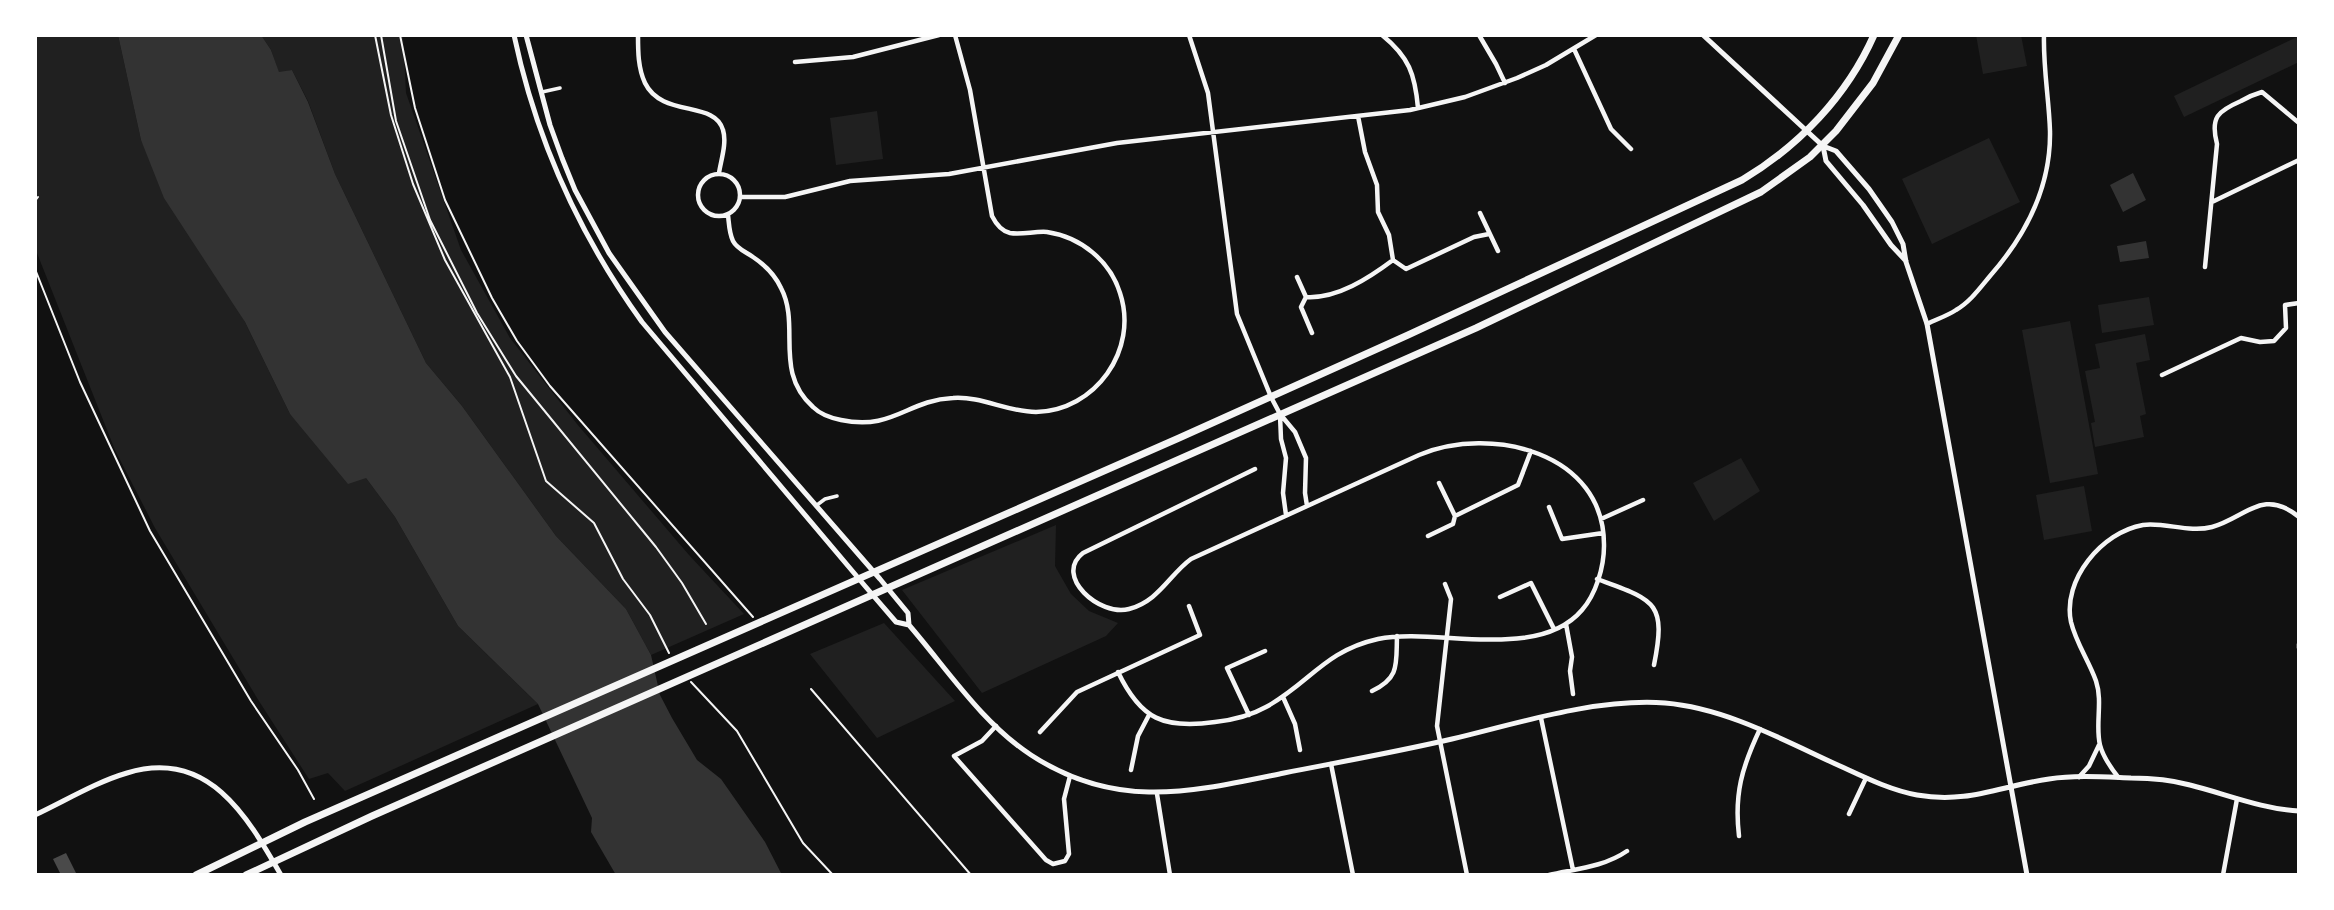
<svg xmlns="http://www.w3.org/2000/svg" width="2334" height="910" viewBox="0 0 2334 910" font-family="'IBM Plex Sans',sans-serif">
<rect width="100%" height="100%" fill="#111"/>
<path fill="#202020" d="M35,35H118L141,140L245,322L290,414L366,478L395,517L458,626L538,704L345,791L328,773L309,779L257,698L155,528L115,450L35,248Z
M261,35H403L406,93L461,250L510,338L577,424L689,555L744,614L651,655L626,609L556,536L462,406L426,363L335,174L308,101L292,70L279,73L271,50Z
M1976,35H2021L2027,66L1983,74Z
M2299,36V62L2184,117L2174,96Z
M877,111L883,159L836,165L830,118Z
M1989,138L2020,202L1932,244L1902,179Z
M2149,297L2154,325L2102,333L2098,305Z
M2070,321L2098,474L2050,483L2022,330Z
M2145,334L2150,360L2136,363L2146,414L2140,416L2144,437L2095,447L2091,423L2095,422L2085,371L2100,368L2095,344Z
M1741,458L1760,491L1714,521L1693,483Z
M2084,486L2092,531L2044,540L2036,495Z
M1056,525L1055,566L1071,594L1089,611L1118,623L1106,636L982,693L902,590Z
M884,623L955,701L877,738L810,654Z"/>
<path fill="#333" d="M118,35H261L271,50L279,72L292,70L308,102L335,174L426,363L462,406L556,536L626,609L651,655L660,695L672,718L697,760L721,779L765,842L782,875H616L591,832L592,818L538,704L458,626L395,517L366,478L348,484L290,414L245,322L164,198L141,140Z
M2133,173L2146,200L2123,212L2110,185Z
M2146,241L2149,258L2120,262L2117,246Z"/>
<path fill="#4a4a4a" d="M66,853L77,875H61L53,859Z"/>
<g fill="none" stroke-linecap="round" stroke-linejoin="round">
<path stroke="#f5f5f5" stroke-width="2" d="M375,35L391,115L413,184L445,260L510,377L546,481L594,523L623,579L650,615L669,653
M381,35L396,121L430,220L477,313L516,376L656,547L682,583L706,624
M400,35L415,108L445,200L492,298L517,341L550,386L753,617
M35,201L38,197
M35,269L80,382L150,531L251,701L298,770L314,799
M691,682L737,731L803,843L833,875
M811,689L971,875"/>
<path stroke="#f5f5f5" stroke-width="3.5" d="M542,92L560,88
M817,505L825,499L837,496"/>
<path stroke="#f5f5f5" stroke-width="4.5" d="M638,35C638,51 638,68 645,83C662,118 715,100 723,130C727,143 721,160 719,173
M1189,35L1208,93L1237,314L1271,397L1280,414L1295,432L1306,458L1305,493L1307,506
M1382,35C1409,57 1415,74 1418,108
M1479,35L1496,64L1505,83
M1574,49L1611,129L1631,149
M795,62L853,57L939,35
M698 195a21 21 0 1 1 42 0a21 21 0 1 1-42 0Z
M741,197H785L850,181L949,174L1117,143L1410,110L1465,97L1517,78L1546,65L1596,35
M2212,202L2299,160
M1480,213L1498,251
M728,215C729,223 729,233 733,241C737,249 746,252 753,257C765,265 775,275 781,288C801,326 773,371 813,407C821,415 831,418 841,420C893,431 907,400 953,398C982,396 1007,412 1036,412C1095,411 1139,350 1120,293C1110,261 1081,237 1047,232C1035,231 1022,235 1010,233C1001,231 996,224 992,216L970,90L955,35
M1393,260L1406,269L1474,237L1489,234
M2205,267L2217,144C2210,117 2218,111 2241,101C2248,97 2255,94 2262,92L2299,123
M1297,277L1306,297C1337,299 1369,278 1393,260L1389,235L1378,212L1377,185L1365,152L1358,116
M1306,297L1301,307L1312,333
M1927,324C1937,319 1947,316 1956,310C1970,302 1980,288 1990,276C2026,235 2051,187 2050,131C2049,99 2043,67 2044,35
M2162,375L2241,338L2260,342L2274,341L2286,328L2285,305L2299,303
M1280,415L1281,439L1286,458L1283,493L1286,515
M1549,507L1562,539L1603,533
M1455,516L1518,485L1531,451
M1601,519L1643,500
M1428,536L1453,524L1455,516L1439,483
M1597,579C1654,600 1667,601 1654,665
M1445,584L1451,599L1437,726L1467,875
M1500,597L1531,583L1554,629
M1566,624L1572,657L1570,671L1573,694
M2299,644V648
M1118,672C1141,720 1164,729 1215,722C1233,720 1250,716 1266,707C1309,684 1324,651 1378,639C1436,627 1538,662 1582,610C1596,594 1604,567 1604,546C1605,452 1491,425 1419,455L1191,559C1169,575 1159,601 1129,609C1100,617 1053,576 1083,553L1255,469
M1372,691C1400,678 1396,664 1397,636
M1283,697L1295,724L1300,750
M1249,715L1227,668L1265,651
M1541,718L1573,870
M996,726L982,741L954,756L1046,860L1053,864L1065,861L1069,854L1064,799L1070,776
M1040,732L1077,692L1200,635L1189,606
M1331,764L1353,875
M1131,770L1138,736L1149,715
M2079,777L2089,766L2099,745
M2118,777C2111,768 2103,757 2100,745C2095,725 2103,702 2096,681C2089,661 2076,643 2071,622C2062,580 2102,532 2143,525C2165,522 2189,533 2212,527C2245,518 2263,487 2299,517
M1157,794L1170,875
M1849,814L1866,778
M1739,836C1734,794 1742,767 1760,729
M1549,875C1575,869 1604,867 1627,851
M2223,875L2237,799"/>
<path stroke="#f5f5f5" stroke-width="5" d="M514,35C536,139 580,236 642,322L865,586L896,622L909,625
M526,35L550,125L562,158L575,190L609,253L665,332L880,579L908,613L909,625C947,669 982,723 1031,755C1117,811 1191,792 1284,773C1340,762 1396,752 1452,739C1519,723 1596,698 1665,703C1726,708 1785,741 1840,766C1864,777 1890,790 1917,795C1968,804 2000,786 2049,779C2076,775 2104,777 2131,778C2150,778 2172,780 2190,785C2226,794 2262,809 2299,811
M1703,35L1823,146L1836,151L1869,189L1892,222L1903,244L1906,262L1927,324L2027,875
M1823,146L1826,161L1863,205L1891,245L1906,261
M35,815C65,801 96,782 127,773C208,748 247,816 281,875"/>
<path stroke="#f5f5f5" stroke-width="7" d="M196,875L305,822L1179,438L1408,335L1742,180C1799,146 1847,96 1874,35
M246,875L372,816L1476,328L1761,192L1810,157L1836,131L1873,83L1899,35"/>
</g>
<rect width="2334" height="910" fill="none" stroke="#ffffff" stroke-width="74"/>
</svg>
